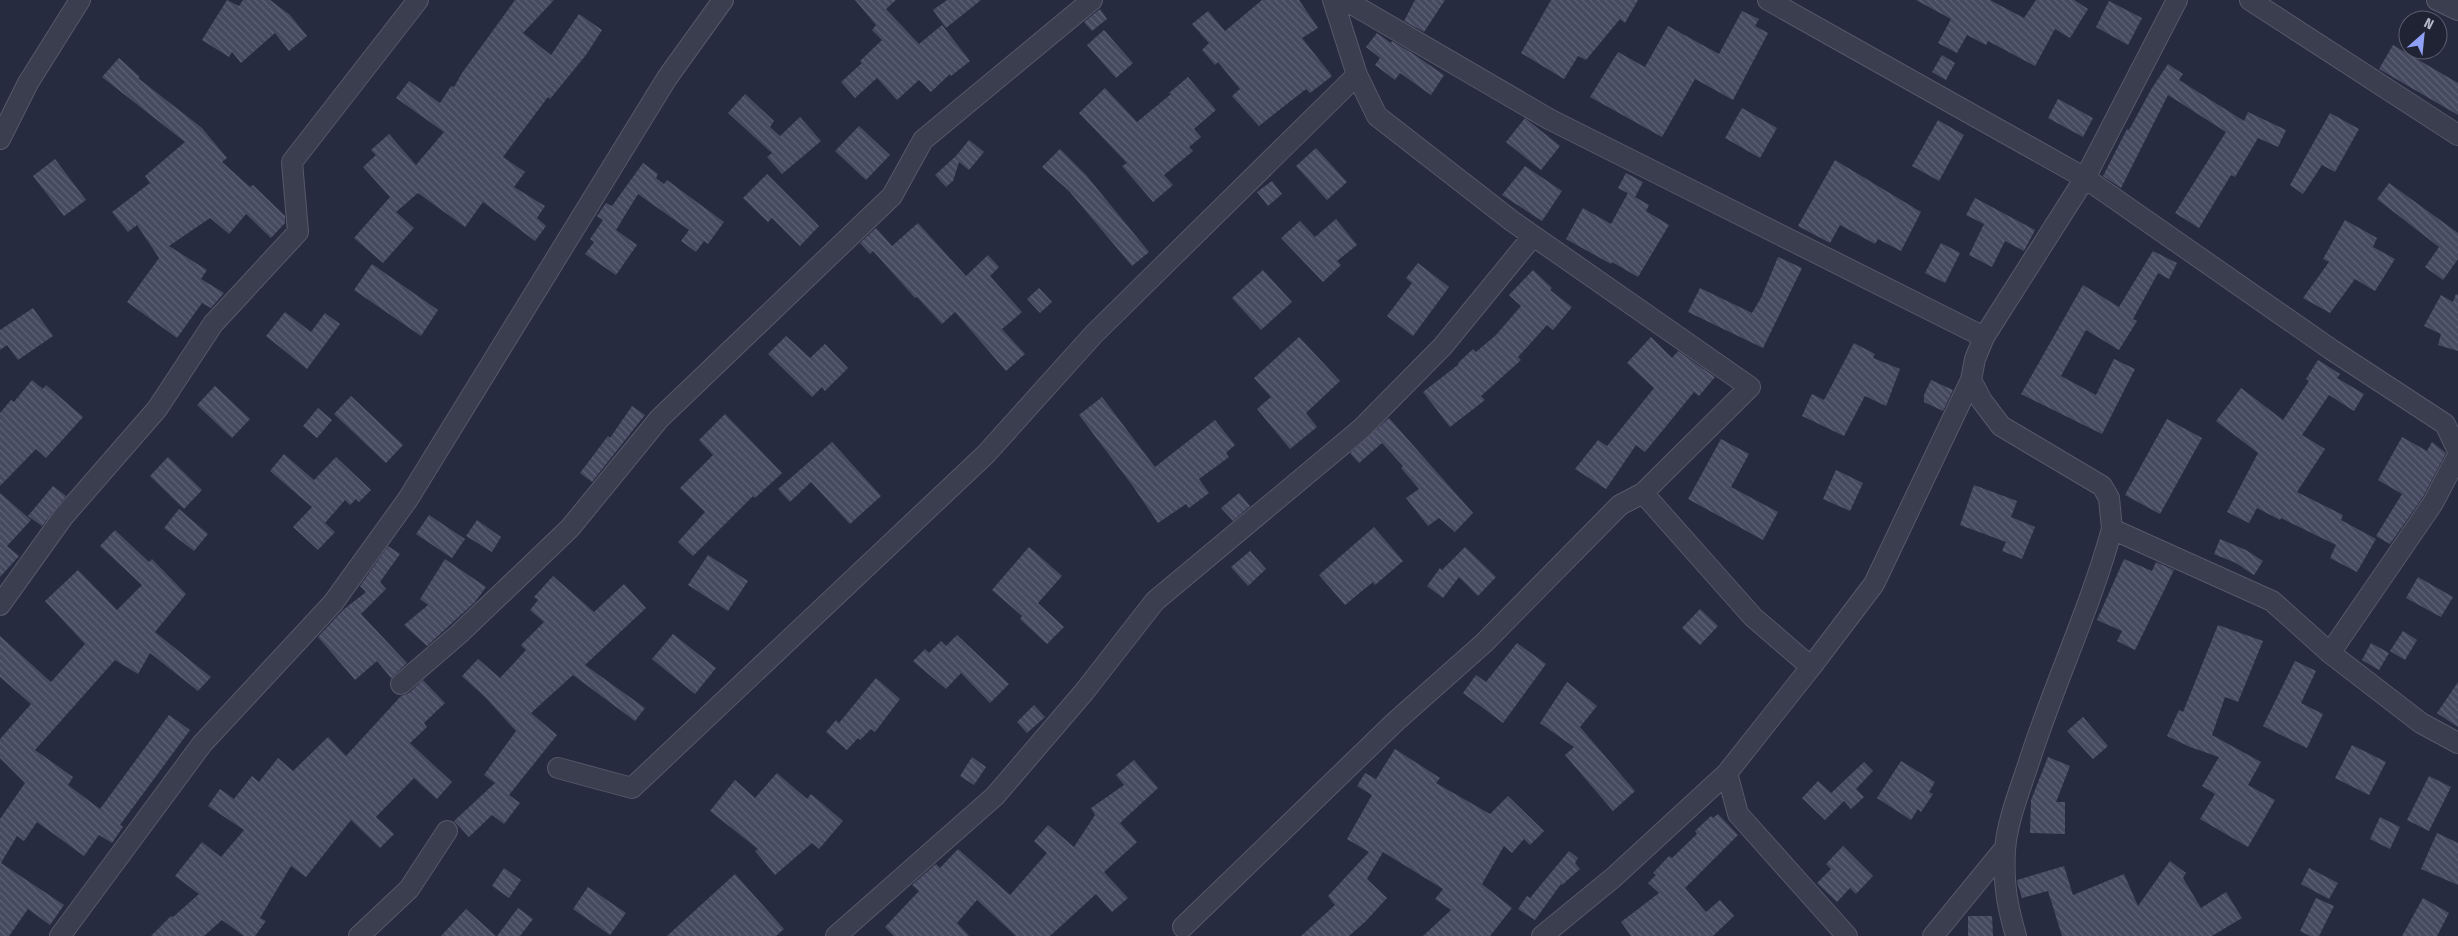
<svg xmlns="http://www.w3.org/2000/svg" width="2458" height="936" viewBox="0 0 2458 936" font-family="'Fira Sans Condensed',sans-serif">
<defs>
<pattern id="building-back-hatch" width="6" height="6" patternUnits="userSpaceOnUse" patternTransform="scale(1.25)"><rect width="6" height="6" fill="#454a61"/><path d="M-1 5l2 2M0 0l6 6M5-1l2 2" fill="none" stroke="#5e6276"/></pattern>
</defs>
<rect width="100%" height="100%" fill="#262b3f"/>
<path fill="url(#building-back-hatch)" d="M227,0L239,6L243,0H270L290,15L307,36L289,51L275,33L241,63L232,52L229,57L202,40Z
M515,0H554L523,33L551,55L579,14L602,30L586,55L550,99L548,97L503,157L525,172L514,187L545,206L537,218L546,226L535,241L483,202L465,227L418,193L396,212L414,228L383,263L354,238L390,197L363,167L376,155L371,150L389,134L416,165L444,132L396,98L409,81L440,103L451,86L454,87L462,73Z
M855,0H896L886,9L919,44L942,25L970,61L951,76L950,74L931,92L919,80L897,100L877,78L855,98L841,82L862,63L860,61L882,40L872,30L876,25Z
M947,0H981L946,28L933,10Z
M1262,0H1299L1318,28L1302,38L1332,76L1310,93L1306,89L1259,126L1232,96L1240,89L1218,62L1215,65L1202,50L1209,43L1192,24L1208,11L1225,31Z
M1415,0H1445L1424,32L1404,21Z
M1551,0H1638L1625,23L1620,19L1586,60L1578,56L1564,79L1521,53Z
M1916,0H1990L2024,18L2036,0H2074L2088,9L2070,38L2055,29L2035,66L1988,41L1986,45L1967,35L1957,53L1938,43L1951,19Z
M2109,1L2142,18L2128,45L2096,27Z
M1100,9L1107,19L1092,31L1084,22Z
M1742,11L1759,19L1755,26L1768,33L1733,100L1695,79L1662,137L1590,97L1618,52L1645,67L1668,26L1719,54Z
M1104,30L1133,63L1116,78L1087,45Z
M1377,33L1391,43L1392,41L1412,53L1444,75L1431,95L1400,73L1395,80L1375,65L1380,58L1366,47Z
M2393,45L2458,83V115L2379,69Z
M1942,55L1955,63L1946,80L1932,72Z
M119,58L140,77L138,78L202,128L227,158L222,162L250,187L253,185L285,216V223L271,238L246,214L229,234L210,218L169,246L207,270L201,279L224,293L211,308L202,303L177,338L127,302L159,258L137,225L128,232L112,212L150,183L145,176L185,142L102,77Z
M2168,64L2183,74L2179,80L2244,121L2248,112L2286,130L2278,147L2258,138L2235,177L2231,175L2199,228L2175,213L2226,132L2168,95L2121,188L2103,176L2127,129L2129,130L2152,88Z
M1188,77L1216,110L1194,129L1201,137L1189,147L1193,151L1164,175L1173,185L1153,202L1122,166L1127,163L1079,113L1105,88L1137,122L1171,94L1169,93Z
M745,94L774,121L770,127L780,136L800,117L821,141L782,174L767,157L772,153L728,113Z
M2058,99L2093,118L2083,137L2048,118Z
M1742,108L1777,128L1760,158L1725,138Z
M2330,113L2359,129L2335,172L2322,165L2303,194L2290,185Z
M1525,118L1560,146L1541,170L1506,142Z
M1938,120L1964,135L1939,181L1912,166Z
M859,126L890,155L866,180L835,151Z
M969,140L984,152L969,170L959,162L953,181L946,187L935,175L956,156Z
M1316,148L1347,182L1327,200L1296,166Z
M1060,149L1086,175L1149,252L1132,266L1069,191L1042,167Z
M55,159L86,200L64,216L33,176Z
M1835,160L1921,212L1901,251L1878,239L1875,244L1840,225L1830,243L1798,226Z
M643,163L658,174L656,178L664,184L667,180L724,222L708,244L704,241L696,252L681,241L689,230L638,194L616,230L637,245L616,275L585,254L594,242L590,239L603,220L597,216L606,203L612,206Z
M1525,166L1562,191L1542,221L1502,195Z
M1626,173L1643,182L1635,197L1618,188Z
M767,174L819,226L800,246L772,218L768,222L743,198Z
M1272,181L1282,194L1268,206L1257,192Z
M2389,183L2458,233V259L2443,280L2425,267L2439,247L2377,199Z
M1628,193L1649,205L1646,211L1669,225L1638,277L1612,262L1611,264L1566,239L1583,208L1611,224Z
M1975,198L2035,230L2024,251L2005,241L1992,267L1969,255L1984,224L1966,215Z
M1336,219L1357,245L1337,261L1341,265L1323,282L1281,238L1300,221L1315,237Z
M2345,220L2377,238L2373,247L2395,259L2375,291L2355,279L2330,313L2303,298L2329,262L2323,259Z
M918,223L966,276L988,255L999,267L990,276L1022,312L1002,329L1025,354L1006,371L955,312L942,324L917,297L915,298L873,251L870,254L860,243L876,228L892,246Z
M1941,243L1960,253L1945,283L1925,273Z
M2153,251L2177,263L2169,279L2158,273L2133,319L2137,321L2119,350L2086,330L2061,376L2096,395L2114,359L2135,369L2102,434L2021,394L2083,285L2119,307Z
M1778,257L1802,268L1763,348L1688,312L1700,288L1752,313L1761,298Z
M1418,263L1449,287L1413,336L1387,316L1412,283L1406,278Z
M372,264L438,310L421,336L354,290Z
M1263,270L1292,302L1261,330L1232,298Z
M1533,270L1552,288L1550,290L1572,307L1553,330L1547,325L1518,357L1521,360L1481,396L1485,400L1450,427L1423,392L1459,364L1458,363L1473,349L1476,352L1496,335L1521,306L1509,295Z
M1039,288L1052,302L1040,313L1027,299Z
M2456,294L2458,295V351L2438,345L2441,334L2424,326L2441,295L2453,302Z
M33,308L53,336L18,360L7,345L0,350V330Z
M285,312L311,332L325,313L340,324L307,369L266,336Z
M786,336L810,358L825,344L848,368L825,391L822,387L812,397L768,354Z
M1299,337L1340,381L1306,413L1317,427L1290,449L1257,409L1271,397L1254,378Z
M1651,337L1672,358L1678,351L1715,377L1699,396L1694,392L1645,452L1636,445L1606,489L1575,469L1598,440L1607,446L1654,388L1627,363Z
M1854,343L1875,354L1873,358L1900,369L1886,406L1865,396L1844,436L1802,416L1812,394L1824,400Z
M2318,360L2340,374L2337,378L2364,394L2354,411L2329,395L2302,435L2325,449L2297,492L2343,515L2341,520L2376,539L2357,572L2330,558L2336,545L2281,518L2280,520L2257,508L2249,523L2227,512L2258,453L2216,421L2241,388L2283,420L2309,381L2306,379Z
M32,380L43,389L46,385L83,417L46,458L36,449L0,486V413L11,400L14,402Z
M1931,380L1953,390L1943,411L1924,402V395Z
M215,386L250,419L232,438L197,405Z
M351,396L403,445L386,463L334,414Z
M1102,397L1155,467L1215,420L1235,445L1226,453L1229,457L1199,479L1209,493L1189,508L1186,504L1158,523L1132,485L1079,415Z
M632,406L645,415L592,482L580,473L608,436L610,438Z
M318,408L332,420L317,438L303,426Z
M725,414L782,473L755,498L753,496L693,556L678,542L705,512L680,488L713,455L699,440Z
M1389,418L1473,513L1455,532L1439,518L1428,526L1406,498L1419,489L1401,468L1403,466L1382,443L1359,463L1350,453Z
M2167,419L2202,438L2160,514L2125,495Z
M2402,437L2427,451L2432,442L2446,453L2423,497L2390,544L2376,536L2402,494L2378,480Z
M1721,439L1749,454L1731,487L1778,512L1763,540L1688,499Z
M832,442L881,496L850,524L811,482L790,502L778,489Z
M284,454L314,480L336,457L371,490L359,502L356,499L350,505L345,500L325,523L335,532L318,550L293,527L312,507L270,471Z
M168,457L202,490L184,509L150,476Z
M1836,470L1863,483L1850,511L1823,499Z
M1974,485L2017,501L2011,517L2035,527L2022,559L2002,551L2006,542L1960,525Z
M53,486L66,496L42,526L28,516Z
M0,493L31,520L7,546L19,556L0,577Z
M1239,493L1250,506L1233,521L1221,508Z
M179,509L208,534L194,551L164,528Z
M429,515L465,539L452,558L416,534Z
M477,520L501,537L492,552L466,536Z
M1374,527L1403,561L1375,585L1373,582L1345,605L1319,575Z
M115,530L149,562L152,559L186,594L155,632L211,677L198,691L150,653L138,674L115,660L35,750L73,777L68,785L100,809L169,715L190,730L120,825L123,827L112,843L99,835L84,856L37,822L24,841L17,836L1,863L64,905L50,925L28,909L9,936H0V819L25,783L0,758V739L31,704L0,677V636L51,682L85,644L45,601L78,570L117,610L142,585L100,546Z
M2220,539L2246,550L2263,561L2254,575L2236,563L2214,554Z
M388,546L400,554L380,582L386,589L361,614L407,663L391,678L377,661L355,680L318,637L343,610L366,592L360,586Z
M1029,547L1062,576L1038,603L1064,627L1047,644L1020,619L1022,616L992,590Z
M1465,547L1496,577L1478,596L1459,577L1443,598L1427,586L1440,568L1442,570Z
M1250,551L1266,569L1248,586L1231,567Z
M708,555L748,581L728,611L688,585Z
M445,559L486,587L475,602L427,646L404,625L428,605L420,599Z
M2124,559L2152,571L2156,562L2174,570L2135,650L2117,641L2122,631L2097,620Z
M553,576L594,612L624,584L646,608L585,665L645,708L635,721L573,675L531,713L557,735L509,795L520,803L504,824L492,815L469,837L454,821L495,783L484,775L516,731L486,698L462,676L478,659L500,678L526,650L521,645L544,622L530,610L538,600L534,597Z
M2418,577L2453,597L2441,617L2406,598Z
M1700,609L1718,626L1700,645L1682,628Z
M2218,625L2263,641L2238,702L2225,697L2212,735L2261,762L2248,785L2275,800L2248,847L2200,819L2215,794L2202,786L2219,757L2190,747L2167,736L2179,710L2183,712Z
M2403,631L2417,640L2405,660L2390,651Z
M673,634L716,668L695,694L652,659Z
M957,635L1009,684L990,703L961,673L946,689L913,661L925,649L929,653L941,641L946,646Z
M1517,643L1546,664L1503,723L1463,693L1476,675L1486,682Z
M2371,643L2389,653L2379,670L2362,660Z
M2295,661L2316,671L2301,703L2323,714L2307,748L2263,726Z
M876,678L900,699L875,732L871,729L860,740L858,738L847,750L826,732L836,720L839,723Z
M423,680L445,703L424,723L427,727L410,743L452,782L437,799L414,778L376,817L394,834L380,848L351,820L306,877L291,866L260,918L266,921L255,936H244L222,920L204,936H151L171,916L173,917L199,894L175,876L202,842L221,857L244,830L208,806L220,789L234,799L252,776L259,782L278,758L293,771L328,737L346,756L401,696L409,693Z
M1567,682L1597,706L1580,727L1635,791L1613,811L1565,755L1574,747L1540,723Z
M2458,682V727L2437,713Z
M1034,705L1045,717L1027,733L1017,722Z
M2083,717L2108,746L2093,759L2067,731Z
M2352,745L2386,762L2369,795L2335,778Z
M1395,749L1440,778L1436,783L1490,814L1508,796L1544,831L1530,845L1524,839L1512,853L1504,846L1482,884L1512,908L1490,936H1423L1451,910L1435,899L1443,889L1383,852L1367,879L1387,898L1366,921L1349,936H1301L1335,905L1328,896L1369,852L1347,839L1372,795L1357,786L1365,773L1376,779Z
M972,757L986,767L974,785L960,776Z
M2048,757L2070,766L2056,802H2065V834L2030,833L2031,800Z
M1134,760L1158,788L1120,823L1137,842L1104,872L1128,898L1112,912L1096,894L1050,936H1016L977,900L957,923L969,936H894L885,927L919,891L912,885L936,864L940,868L958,849L1010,895L1047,853L1034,841L1048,825L1074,847L1095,815L1091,808L1124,785L1116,775Z
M1901,761L1935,782L1929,792L1933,794L1921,812L1918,809L1911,820L1877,798Z
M1864,762L1873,771L1856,789L1864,797L1851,809L1844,801L1825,820L1802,798L1818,781L1831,793Z
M777,773L807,799L811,794L843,821L819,849L812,843L775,875L755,851L758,849L710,811L735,780L755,798Z
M2429,776L2451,787L2429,831L2407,820Z
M1718,814L1738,835L1685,888L1706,912L1720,900L1734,916L1713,936H1631L1621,922L1659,893L1648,883L1656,875L1653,873L1669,856L1672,858L1697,834L1695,831L1711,816L1713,818Z
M2380,817L2400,827L2390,849L2370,839Z
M2437,833L2458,843V885L2421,869Z
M1843,846L1873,876L1856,894L1850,888L1837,902L1817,883L1831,869L1826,864Z
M1569,851L1578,858L1575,863L1580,869L1562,885L1561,884L1535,920L1518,909L1527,896L1530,898Z
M2170,861L2186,873L2183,878L2201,908L2226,892L2242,918L2212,936H2062L2048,891L2022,898L2017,882V880L2064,866L2073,895L2124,874L2138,906Z
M504,868L521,880L509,898L492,886Z
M2309,868L2338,883L2329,899L2301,884Z
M735,874L784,929L776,936H667Z
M588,887L626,913L610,935L573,909Z
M2316,898L2334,906L2319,936H2310L2300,931Z
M2423,898L2449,913L2437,936H2402Z
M518,908L533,919L520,936H497Z
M466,909L496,936H441Z
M1968,916H1992L1993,936H1968Z"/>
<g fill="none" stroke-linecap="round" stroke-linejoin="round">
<g stroke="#55596a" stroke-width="22">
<path id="minor" d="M1333,0L1357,75L1377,116L1512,221L1750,387L1643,493L1753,617L1811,667L1727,773L1738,814L1847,936
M1345,0L1549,119L1984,337
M1768,0L2085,178L2332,350L2445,424L2458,451
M2250,0L2458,135
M2437,0L2458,10
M0,139L28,83L80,0
M2112,529L2109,498L2102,486L2001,426L1982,401L1971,380L1975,359L1984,337L2085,178L2177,0
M0,605L63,517L157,409L213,324L298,232L292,162L418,0
M2330,653L2433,503L2458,455
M1811,667L1874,584L1971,380
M401,684L459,634L570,528L659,419L892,196L923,140L1092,0
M558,768L632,788L986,454L1094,334L1357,75
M1183,927L1395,722L1484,643L1620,505L1643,493
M60,936L202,744L333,603L408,499L667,78L723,0
M359,936L409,889L447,831
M836,936L995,796L1084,692L1155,601L1361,429L1443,346L1533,236
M1542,936L1614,877L1727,773
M1933,936L2005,848
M2016,936C2007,905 2003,883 2005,850C2007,821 2020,790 2029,762C2054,684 2090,609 2112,529L2272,601L2330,653L2421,723L2458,743"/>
</g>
<use href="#minor" stroke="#3a3e4f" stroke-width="20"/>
</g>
<g transform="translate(2423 35) rotate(27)"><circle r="24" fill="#1f2334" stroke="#5b5f70"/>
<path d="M0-4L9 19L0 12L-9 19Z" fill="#8fa0f6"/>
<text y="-8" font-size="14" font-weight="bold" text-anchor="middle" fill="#b6b9ca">N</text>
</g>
</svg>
